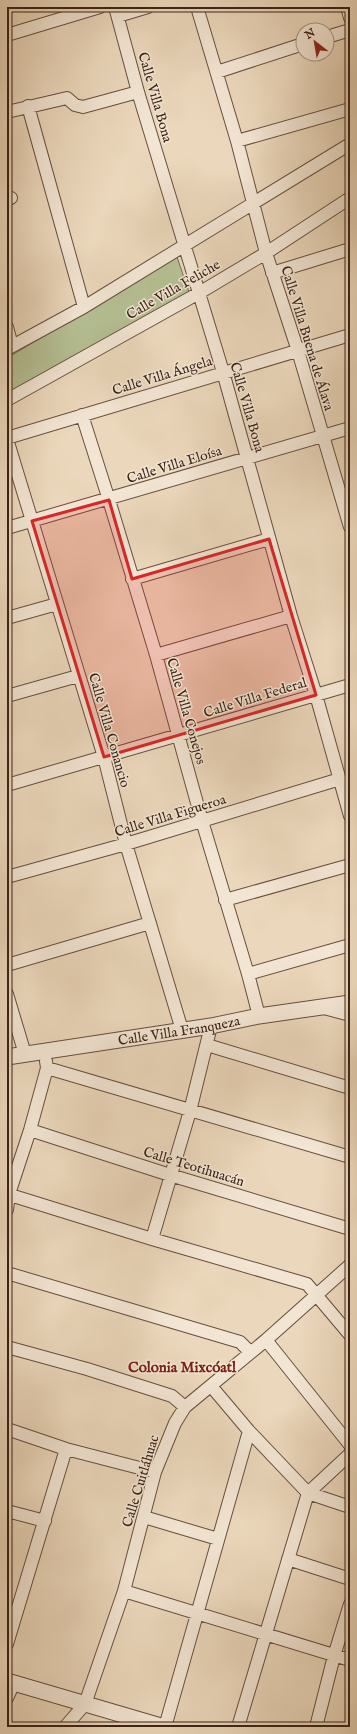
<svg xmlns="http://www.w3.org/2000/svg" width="357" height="1734" viewBox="0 0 357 1734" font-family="'IM FELL English',serif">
<rect width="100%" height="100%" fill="#ebd7bb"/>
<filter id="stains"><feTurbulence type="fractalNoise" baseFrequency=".005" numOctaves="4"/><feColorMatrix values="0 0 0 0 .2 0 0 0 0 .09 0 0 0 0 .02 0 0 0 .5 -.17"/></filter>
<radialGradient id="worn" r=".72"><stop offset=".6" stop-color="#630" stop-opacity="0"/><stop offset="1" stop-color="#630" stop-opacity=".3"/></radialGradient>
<path fill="#b4bf93" stroke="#777055" d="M177,257L189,292L7,395V358Z"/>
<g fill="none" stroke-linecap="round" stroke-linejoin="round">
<g stroke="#664f40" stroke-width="14">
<path id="minor" d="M115,7L138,92L223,372L291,616L316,695L350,816
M197,7L237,141L266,253L298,351L350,527
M347,7L350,18
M118,16L148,7
M7,35L100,7
M327,37L350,30
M217,72L303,44
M28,106L84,307
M7,112L67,98L75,105L83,107L138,92
M237,141L350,109
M7,199L11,198
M272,273L350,249
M7,327L12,346
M7,349L84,307L350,144
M7,400L199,293L266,253L350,198
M82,415L109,500L156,655L202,821L248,974L259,1016
M7,438L350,335
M7,439L104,757L126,844L182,1030
M7,528L350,428
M132,579L269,539
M7,618L57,604
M156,655L291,616
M7,696L78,676
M7,785L350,685
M7,877L126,844L340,779
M225,900L350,865
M7,965L150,923
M248,974L350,945
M7,994L25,1054
M324,1008L350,1015
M207,1045L350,1088
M47,1068L350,1157
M30,1130L170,1175L350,1229
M7,1194L152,1239L307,1284L350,1335
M7,1210L9,1194L30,1130L47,1068L46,1061
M152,1239L190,1111L211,1026
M7,1273L240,1342L250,1352
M266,1340L350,1445
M7,1347L87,1369L172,1396L185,1407
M211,1386L249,1431L308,1493L350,1507
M7,1429L66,1449L155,1472
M7,1511L45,1521
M144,1517L218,1539
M288,1559L350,1579
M124,1591L350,1660
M7,1644L66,1449
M7,1698L14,1683
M65,1727L85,1704L124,1591L155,1472L175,1423L185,1407L266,1340L350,1265
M165,1727L249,1431
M238,1727L308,1493L350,1454
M316,1727L334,1656L350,1604"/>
</g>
<g stroke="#664f40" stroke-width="17">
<g id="tertiary">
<path id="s1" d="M7,1057L211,1026L259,1016L350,1003"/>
<path d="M7,1681L164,1727"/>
</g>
</g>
<use href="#minor" stroke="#f2e5d3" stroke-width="12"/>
<use href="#tertiary" stroke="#f2e5d3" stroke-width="15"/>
</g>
<path fill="#d62828" fill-opacity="0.2" stroke="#d62828" stroke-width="3" stroke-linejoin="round" d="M109,500L132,579L269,539L316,695L104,757L32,521Z"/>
<g text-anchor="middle" stroke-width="3" stroke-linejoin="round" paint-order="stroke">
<g font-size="14" fill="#3a2217" stroke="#f2e5d3">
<text transform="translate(156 97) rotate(74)" y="5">Calle Villa Bona</text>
<text transform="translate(173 289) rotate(-30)" y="5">Calle Villa Feliche</text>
<text transform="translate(308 338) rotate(73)" y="5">Calle Villa Buena de Álava</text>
<text transform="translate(162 375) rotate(-17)" y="5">Calle Villa Ángela</text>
<text transform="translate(248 407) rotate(74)" y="5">Calle Villa Bona</text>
<text transform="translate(174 464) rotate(-17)" y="5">Calle Villa Eloísa</text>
<text transform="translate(255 697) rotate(-17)" y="5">Calle Villa Federal</text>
<text transform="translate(187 711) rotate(74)" y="5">Calle Villa Conejos</text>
<text transform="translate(110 730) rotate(74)" y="5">Calle Villa Conancio</text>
<text transform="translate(170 815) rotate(-17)" y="5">Calle Villa Figueroa</text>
<text dy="5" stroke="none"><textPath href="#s1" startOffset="174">Calle Villa Franqueza</textPath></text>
<text transform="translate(194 1166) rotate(17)" y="5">Calle Teotihuacán</text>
<text transform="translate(140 1481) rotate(-73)" y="5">Calle Cuitláhuac</text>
</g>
<g font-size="15" font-weight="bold" fill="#7a1f14" stroke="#f2e5d3">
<text x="182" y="1372">Colonia Mixcóatl</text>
</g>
</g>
<rect width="357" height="1734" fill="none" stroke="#ebd7bb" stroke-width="24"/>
<rect x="8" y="8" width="341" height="1718" fill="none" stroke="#3a2217" stroke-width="2"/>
<rect x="12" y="12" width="333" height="1710" fill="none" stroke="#3a2217"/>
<g transform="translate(315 42) rotate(329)"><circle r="19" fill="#f2e5d3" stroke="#a89788"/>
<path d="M0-3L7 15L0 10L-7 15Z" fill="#8f2418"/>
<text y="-6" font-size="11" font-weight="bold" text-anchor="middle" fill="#3a2217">N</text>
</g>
<rect width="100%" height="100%" filter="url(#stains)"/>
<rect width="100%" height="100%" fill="url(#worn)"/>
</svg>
